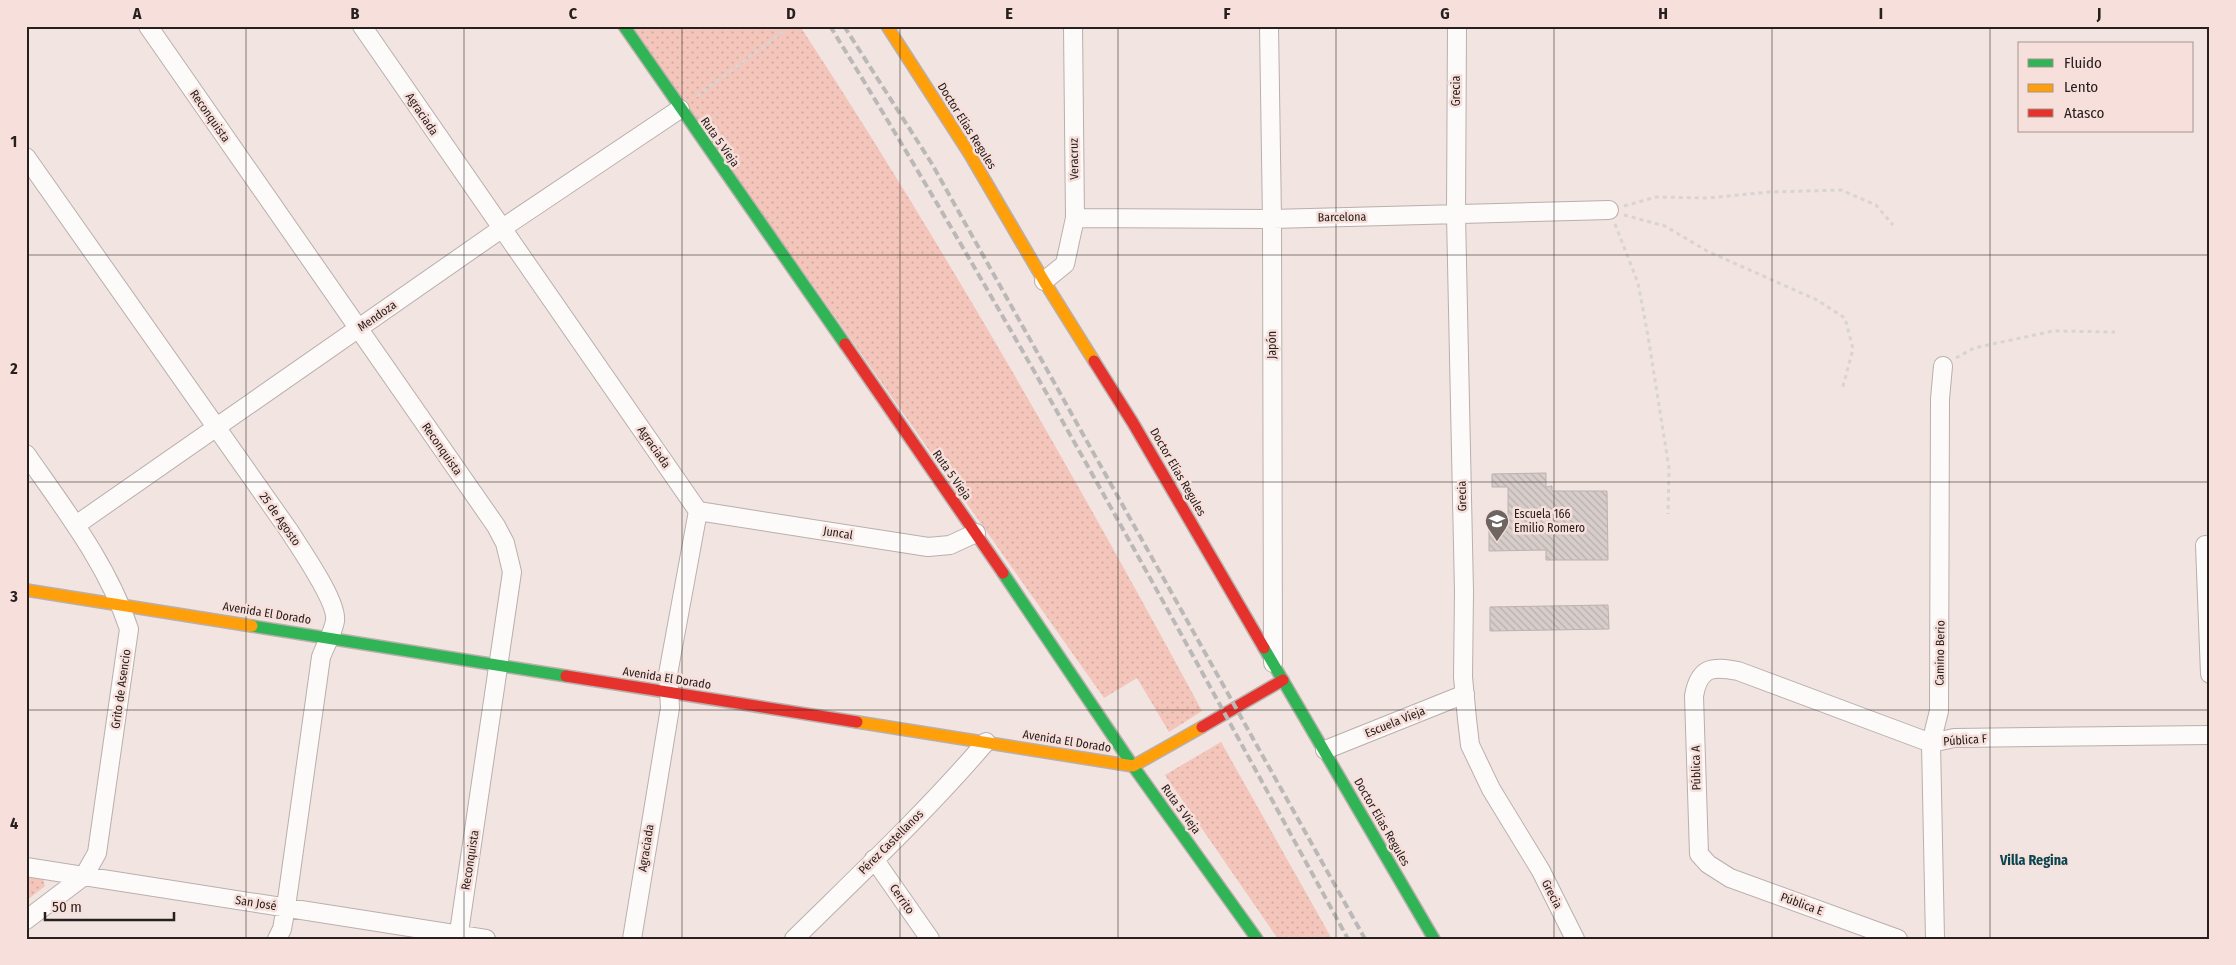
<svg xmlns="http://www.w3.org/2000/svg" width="2236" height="965" viewBox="0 0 2236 965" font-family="'Fira Sans Condensed',sans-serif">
<defs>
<pattern id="grass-dots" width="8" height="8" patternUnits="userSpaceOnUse" patternTransform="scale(1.25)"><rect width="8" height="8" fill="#f4c5ba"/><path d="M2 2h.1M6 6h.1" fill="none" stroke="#d1a99f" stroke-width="1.8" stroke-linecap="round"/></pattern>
<pattern id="building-back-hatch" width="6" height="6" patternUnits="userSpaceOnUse" patternTransform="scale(1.25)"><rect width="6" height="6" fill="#d7cdca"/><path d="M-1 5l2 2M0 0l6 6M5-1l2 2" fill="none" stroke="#b9b0ad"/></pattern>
</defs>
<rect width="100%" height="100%" fill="#f1e4e1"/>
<path fill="url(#grass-dots)" d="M630,26H800C945,248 1076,478 1202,711L1169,732L1137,678L1104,698Z
M1221,742L1332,939H1278L1165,775Z
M26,877L43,879L45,886L26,901Z"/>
<path fill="url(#building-back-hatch)" stroke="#bcb2b0" d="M1546,473V487L1552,486V491H1607L1608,560H1546V550L1489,551V520H1508V487H1492V474Z
M1608,605L1609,629L1490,631V607Z"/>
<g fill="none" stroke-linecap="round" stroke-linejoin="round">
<g stroke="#b9afad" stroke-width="20">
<path id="street" d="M148,26L496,526L505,543L512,572L458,939
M362,26L698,511L668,674L670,708L632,939
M1269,26L1272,219L1273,663
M1457,26L1456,215L1464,592L1463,677L1467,719L1470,745L1491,789L1541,871L1575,939
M26,157L290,532C301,550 338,602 335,621C333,633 325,646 321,657L286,907L282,929L277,939
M1075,218L1272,219L1609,210
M1044,281L1065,264L1075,218L1073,26
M26,454C65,510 108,565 129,629L97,853L84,876L26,920
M698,511L928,547L950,545L976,533
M76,525L501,229L680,109
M2205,545L2210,674
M1325,750L1465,694
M874,859L930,939
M26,867L486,939
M794,939C859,875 927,811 986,742
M1898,939L1730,878L1708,864L1699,854L1694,696C1699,667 1712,666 1738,671L1931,743L1954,738L2210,735
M1935,939L1931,743L1939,711L1940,399L1943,366"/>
</g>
<g stroke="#b9afad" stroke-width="14">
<path id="fast" d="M624,26L845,344
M1003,573L1133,766L1257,939
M252,626L566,676
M1264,648L1434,939"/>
</g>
<g stroke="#b9afad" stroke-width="14">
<path id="slow" d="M887,26L969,153L1044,281L1094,361
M26,590L252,626
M857,722L1133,766L1202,727"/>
</g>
<g stroke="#b9afad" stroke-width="14">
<path id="jam" d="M845,344L1003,573
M1094,361L1133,423L1264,648
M566,676L857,722
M1202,727L1283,680"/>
</g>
<path stroke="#d8d4d3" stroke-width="3" stroke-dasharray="4 4" stroke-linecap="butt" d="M697,96L791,26
M1624,206L1656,197L1708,198L1769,192L1841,190L1876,205L1893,225
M1624,215L1665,226L1707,251L1817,300L1845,318L1853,349L1842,390
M1615,224L1638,283L1648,336L1669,468L1668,514
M1956,358L1974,348L2053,331L2115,332"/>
<use href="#street" stroke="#fdfbfa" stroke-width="18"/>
<use href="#fast" stroke="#30b455" stroke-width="11"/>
<use href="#slow" stroke="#ff9f0a" stroke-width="11"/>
<use href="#jam" stroke="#e5322d" stroke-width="11"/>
<path stroke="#bbb9b8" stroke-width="4" stroke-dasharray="8 4" stroke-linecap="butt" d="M830,26C1014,324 1180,632 1348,939
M844,26L932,164L1365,939"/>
</g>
<path fill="none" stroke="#28201e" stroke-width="1" stroke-opacity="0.55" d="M246,26V939M464,26V939M682,26V939M900,26V939M1118,26V939M1336,26V939M1554,26V939M1772,26V939M1990,26V939M26,255H2210M26,482H2210M26,710H2210"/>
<defs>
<g id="school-pin" transform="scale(1.25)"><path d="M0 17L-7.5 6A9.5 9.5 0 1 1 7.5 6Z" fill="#6e6562" stroke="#f7e0db"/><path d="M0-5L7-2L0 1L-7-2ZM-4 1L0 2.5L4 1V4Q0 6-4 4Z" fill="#fff"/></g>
</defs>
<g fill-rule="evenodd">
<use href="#school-pin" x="1497" y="521"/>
</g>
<g text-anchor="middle" stroke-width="5" stroke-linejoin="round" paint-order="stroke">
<g font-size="12" fill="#28201e" stroke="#f7e0db">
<text transform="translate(1456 91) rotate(-90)" y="4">Grecia</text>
<text transform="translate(422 114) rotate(56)" y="4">Agraciada</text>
<text transform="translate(210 116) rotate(55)" y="4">Reconquista</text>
<text transform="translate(967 126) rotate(58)" y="4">Doctor Elías Regules</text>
<text transform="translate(720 142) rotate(55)" y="4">Ruta 5 Vieja</text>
<text transform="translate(1074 159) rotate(-91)" y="4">Veracruz</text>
<text transform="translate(1342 217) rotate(-1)" y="4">Barcelona</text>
<text transform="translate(377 316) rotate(-35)" y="4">Mendoza</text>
<text transform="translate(1272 345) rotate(-90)" y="4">Japón</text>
<text transform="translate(654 447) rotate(55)" y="4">Agraciada</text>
<text transform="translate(442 449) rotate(55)" y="4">Reconquista</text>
<text transform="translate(1178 472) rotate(60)" y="4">Doctor Elías Regules</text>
<text transform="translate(952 475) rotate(55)" y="4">Ruta 5 Vieja</text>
<text transform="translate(1462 496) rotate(-91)" y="4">Grecia</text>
<text transform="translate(280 519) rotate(55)" y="4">25 de Agosto</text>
<text transform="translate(838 533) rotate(9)" y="4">Juncal</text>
<text transform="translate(267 613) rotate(9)" y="4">Avenida El Dorado</text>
<text transform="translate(1940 653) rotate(-89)" y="4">Camino Berio</text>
<text transform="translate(667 678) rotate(9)" y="4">Avenida El Dorado</text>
<text transform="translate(121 689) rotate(-82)" y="4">Grito de Asencio</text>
<text transform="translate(1395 722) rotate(-22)" y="4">Escuela Vieja</text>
<text transform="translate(1965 740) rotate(-4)" y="4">Pública F</text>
<text transform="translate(1067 741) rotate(9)" y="4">Avenida El Dorado</text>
<text transform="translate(1696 768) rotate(-91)" y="4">Pública A</text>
<text transform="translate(1181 809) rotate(54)" y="4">Ruta 5 Vieja</text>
<text transform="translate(1382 822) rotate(60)" y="4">Doctor Elías Regules</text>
<text transform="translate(891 842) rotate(-45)" y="4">Pérez Castellanos</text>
<text transform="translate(646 848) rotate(-81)" y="4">Agraciada</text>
<text transform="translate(470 860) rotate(-81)" y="4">Reconquista</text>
<text transform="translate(1552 894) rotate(63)" y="4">Grecia</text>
<text transform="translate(902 899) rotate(55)" y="4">Cerrito</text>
<text transform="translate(256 903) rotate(9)" y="4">San José</text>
<text transform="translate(1802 904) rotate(20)" y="4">Pública E</text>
</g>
<g font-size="12" fill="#28201e" stroke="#f7e0db" text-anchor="start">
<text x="1514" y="518">Escuela 166<tspan x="1514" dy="14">Emilio Romero</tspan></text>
</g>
<g font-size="14" font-weight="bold" fill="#074550" stroke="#f7e0db">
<text x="2034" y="865">Villa Regina</text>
</g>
</g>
<rect width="2236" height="965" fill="none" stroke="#f7e0db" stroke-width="55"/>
<rect x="2018" y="42" width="175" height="90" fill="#f7e0db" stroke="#a4938f"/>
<rect x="2028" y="59" width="25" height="8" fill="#30b455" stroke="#a4938f"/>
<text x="2064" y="68" font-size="15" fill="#28201e">Fluido</text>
<rect x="2028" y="84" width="25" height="8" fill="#ff9f0a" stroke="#a4938f"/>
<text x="2064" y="92" font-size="15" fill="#28201e">Lento</text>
<rect x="2028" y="109" width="25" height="8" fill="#e5322d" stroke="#a4938f"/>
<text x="2064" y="118" font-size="15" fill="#28201e">Atasco</text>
<path d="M45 912v8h129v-8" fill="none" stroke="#28201e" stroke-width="2.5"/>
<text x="52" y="912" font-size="15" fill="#28201e" stroke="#f7e0db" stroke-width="4" paint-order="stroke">50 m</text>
<rect x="28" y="28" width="2180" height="910" fill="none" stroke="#28201e" stroke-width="2"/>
<g font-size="16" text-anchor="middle" font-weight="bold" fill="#28201e">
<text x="137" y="19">A</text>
<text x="355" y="19">B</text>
<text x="573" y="19">C</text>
<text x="791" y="19">D</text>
<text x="1009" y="19">E</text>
<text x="1227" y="19">F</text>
<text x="1445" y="19">G</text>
<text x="1663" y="19">H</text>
<text x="1881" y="19">I</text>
<text x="2099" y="19">J</text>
<text x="14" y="147">1</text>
<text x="14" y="374">2</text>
<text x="14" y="602">3</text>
<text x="14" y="829">4</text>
</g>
</svg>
